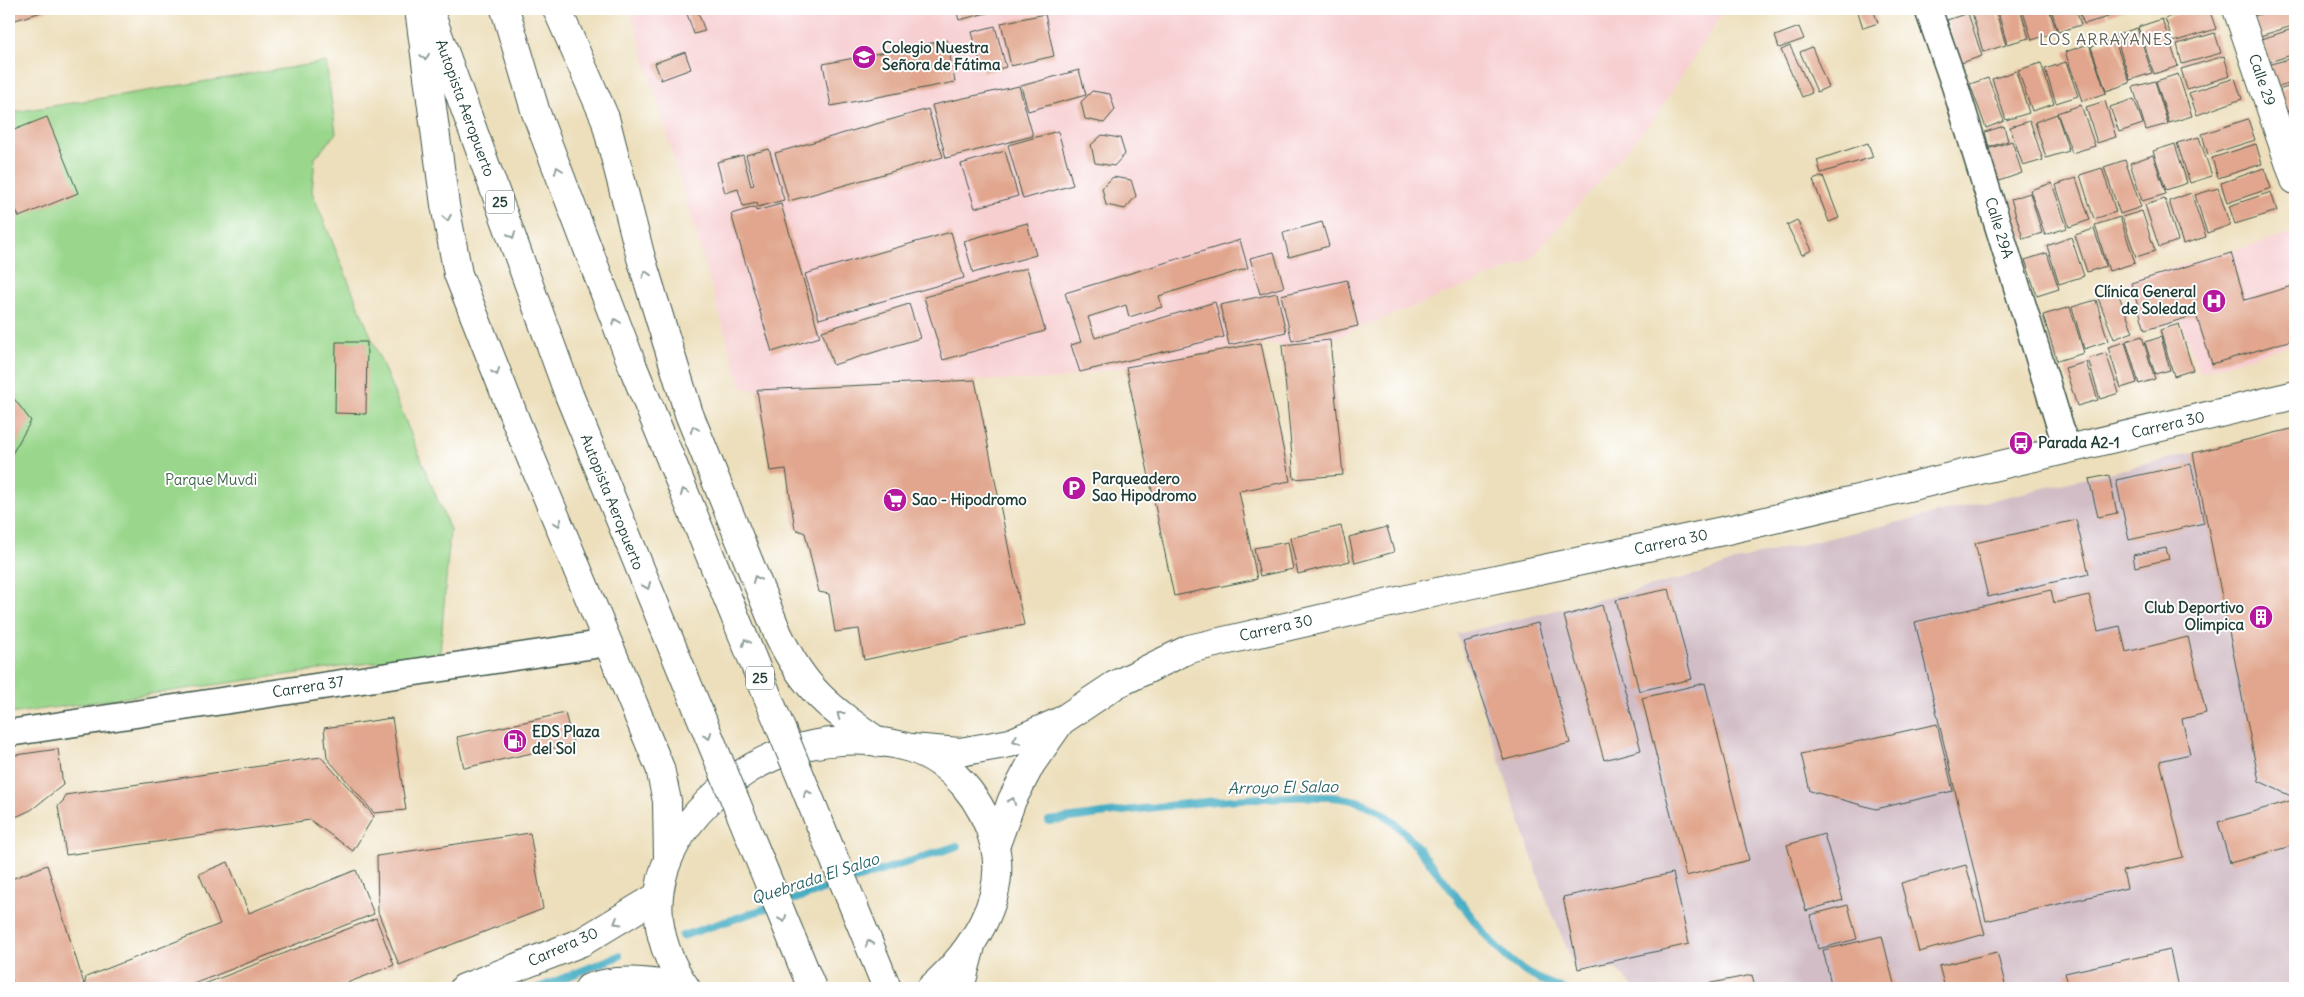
<svg xmlns="http://www.w3.org/2000/svg" width="2304" height="997" viewBox="0 0 2304 997" font-family="Delius,sans-serif">
<rect width="100%" height="100%" fill="#fff"/>
<filter id="ink" filterUnits="userSpaceOnUse"><feTurbulence type="fractalNoise" baseFrequency=".02" numOctaves="2"/><feDisplacementMap in="SourceGraphic" scale="10" xChannelSelector="R" yChannelSelector="G"/><feConvolveMatrix kernelMatrix="1 2 1 2 8 2 1 2 1" color-interpolation-filters="sRGB"/></filter>
<filter id="wash" filterUnits="userSpaceOnUse"><feTurbulence type="fractalNoise" baseFrequency=".0096" numOctaves="4" result="noise"/><feDisplacementMap in="SourceGraphic" scale="20" xChannelSelector="R" yChannelSelector="G"/><feGaussianBlur stdDeviation="1.12" result="paint"/><feColorMatrix in="noise" values="0 0 0 0 0 0 0 0 0 0 0 0 0 0 0 0 0 1.4 0 .05"/><feComposite in="paint" operator="in"/></filter>
<g filter="url(#wash)">
<rect width="100%" height="100%" fill="#eddfbc"/>
<path fill="#f7cfd1" d="M630,9H1725L1655,118L1529,261L1330,340L1282,345L1261,343L1051,380H975L757,390L741,388Z
M2295,233V343L2199,373L2181,322L2141,332L2127,280Z"/>
<path fill="#d2bdc6" d="M2193,453L2259,781L2295,798V988H1634L1616,969L1576,971L1545,896L1457,634L1614,596L1702,573L1741,559Z
M1196,982L1218,988H1126L1139,986Z"/>
<path fill="#9ad78c" stroke="#5c8a60" d="M326,62L336,133L315,158L312,192L450,530L440,653L9,714V113Z"/>
<g fill="none" stroke-linecap="round" stroke-linejoin="round">
<path stroke="#43acc3" stroke-width="8" d="M1049,821C1129,810 1210,799 1290,797C1316,797 1349,794 1372,807C1400,822 1419,850 1439,874C1462,902 1483,937 1511,961C1524,973 1544,982 1561,988
M682,936L957,846
M539,988L619,956"/>
</g>
<g id="blocks">
<path fill="#e1a68d" d="M9,9H51L9,22Z
M697,9L705,31L694,34L686,11Z
M956,9H1002L959,20Z
M1857,9H1873L1878,23L1863,28Z
M1987,9H1995L2006,45L1983,52L1972,13Z
M1997,9H2020L2029,38L2007,44Z
M2022,9H2049L2057,32L2032,40Z
M2051,9H2076L2081,25L2058,32Z
M2078,9H2105L2108,17L2084,24Z
M2107,9H2128L2109,15Z
M2194,9H2209L2216,29L2173,42L2165,18Z
M2276,9H2295V25L2260,36L2254,16Z
M1968,13L1982,56L1961,63L1947,20Z
M1045,14L1054,56L1011,66L1001,23Z
M2162,19L2178,66L2154,74L2138,27Z
M995,26L1006,67L983,73L972,32Z
M1799,27L1804,39L1779,48L1775,36Z
M2137,28L2152,73L2130,80L2115,35Z
M2295,28V54L2269,62L2262,39Z
M2215,33L2221,53L2182,64L2177,44Z
M2114,39L2130,83L2106,91L2091,47Z
M947,40L955,82L831,106L823,64Z
M2089,44L2106,93L2082,101L2065,52Z
M1790,46L1812,93L1802,97L1781,50Z
M1812,47L1828,87L1817,92L1800,52Z
M685,52L691,69L661,80L655,63Z
M2224,56L2230,76L2187,89L2181,69Z
M2295,57V82L2275,88L2268,65Z
M2066,62L2078,96L2056,103L2045,69Z
M2041,63L2054,104L2032,111L2018,70Z
M1079,70L1086,95L1028,111L1021,86Z
M2016,71L2029,113L2006,120L1992,79Z
M2178,74L2192,116L2169,123L2156,81Z
M1988,78L2004,121L1986,128L1970,84Z
M2235,78L2242,99L2197,115L2189,93Z
M2155,81L2168,124L2146,130L2133,87Z
M2295,85V108L2285,112L2278,90Z
M1019,86L1033,136L946,158L932,105Z
M1092,91L1110,94L1115,110L1104,123L1085,119L1081,102Z
M2134,99L2143,124L2119,132L2110,107Z
M2105,101L2116,137L2097,143L2086,107Z
M2081,105L2095,146L2072,153L2057,113Z
M928,109L943,157L789,201L775,153Z
M2295,110V132L2293,133L2286,112Z
M2057,114L2069,151L2046,158L2035,122Z
M47,117L78,193L19,217L9,192V132Z
M2248,119L2255,140L2208,155L2202,134Z
M2030,121L2043,160L2023,166L2010,127Z
M2004,126L2008,141L1989,147L1985,132Z
M1058,131L1073,185L1023,199L1008,145Z
M1102,135L1120,138L1125,154L1114,166L1095,163L1091,145Z
M2199,137L2212,176L2190,183L2177,143Z
M2012,141L2022,173L1999,181L1988,149Z
M1868,143L1873,157L1821,173L1817,160Z
M2175,144L2187,183L2166,190L2153,151Z
M2256,144L2262,164L2218,178L2212,158Z
M769,149L784,200L758,207L757,203L743,206L738,189L725,193L717,162L743,155L751,186L754,185L746,155Z
M1005,151L1018,196L975,208L961,164Z
M2153,155L2166,194L2142,201L2130,163Z
M2125,160L2141,207L2120,214L2104,167Z
M2102,168L2116,212L2094,219L2080,175Z
M2264,168L2271,188L2227,203L2221,183Z
M1823,176L1839,218L1829,222L1813,180Z
M1113,177L1131,180L1136,196L1125,209L1106,205L1102,188Z
M2076,178L2090,220L2069,227L2056,185Z
M2052,183L2067,228L2045,235L2030,190Z
M2218,188L2230,225L2207,233L2195,195Z
M2271,192L2277,211L2235,224L2229,206Z
M2030,193L2042,233L2023,239L2011,199Z
M2191,193L2206,237L2183,244L2169,201Z
M2165,199L2178,241L2159,247L2145,205Z
M781,204L820,337L772,352L731,214L755,207L756,211Z
M2142,211L2155,251L2136,257L2122,217Z
M2120,217L2135,263L2109,271L2095,225Z
M1797,220L1812,250L1802,255L1787,225Z
M1322,222L1329,246L1289,257L1283,233Z
M1027,223L1036,255L973,273L964,241Z
M2094,229L2106,266L2087,272L2075,235Z
M951,232L964,278L819,319L805,274Z
M2071,237L2084,276L2059,284L2047,246Z
M1240,240L1248,268L1159,296L1162,307L1129,317L1126,305L1088,317L1095,338L1215,302L1224,337L1080,372L1071,345L1081,342L1065,293Z
M1274,252L1284,287L1260,294L1250,258Z
M2047,253L2059,289L2037,296L2025,260Z
M2231,253L2245,300L2295,285V339L2212,364L2196,315L2145,330L2131,283Z
M1027,268L1045,331L943,360L924,297Z
M1347,280L1358,326L1292,341L1281,295Z
M2117,290L2133,332L2114,339L2098,298Z
M1277,293L1286,332L1229,345L1220,305Z
M2096,300L2108,341L2084,349L2072,307Z
M909,304L920,338L833,365L822,331Z
M2070,307L2084,353L2057,361L2043,315Z
M2179,324L2193,370L2174,376L2160,330Z
M2142,336L2155,379L2139,384L2126,341Z
M2161,337L2170,370L2155,374L2145,342Z
M1330,340L1343,475L1294,479L1282,345Z
M336,342H367L366,414L335,413Z
M2125,342L2137,383L2121,388L2108,347Z
M1261,343L1290,481L1239,491L1257,579L1174,596L1126,367Z
M2106,353L2119,393L2100,399L2088,359Z
M2086,362L2098,400L2077,406L2065,368Z
M975,380L1024,625L864,660L859,629L835,632L829,594L819,592L805,533L795,529L786,469L770,471L757,390Z
M9,392L31,421L9,459Z
M2295,428V798L2259,781L2193,453Z
M2191,464L2204,523L2129,540L2116,480Z
M2109,475L2117,513L2098,517L2089,479Z
M2076,520L2089,574L1988,597L1975,543Z
M1341,526L1350,561L1298,574L1290,538Z
M1387,527L1394,552L1355,563L1349,537Z
M1288,542L1293,569L1260,576L1254,548Z
M2166,548L2169,559L2135,567L2133,555Z
M1669,589L1692,679L1639,691L1616,600Z
M2051,590L2054,603L2089,595L2098,631L2120,626L2126,652L2188,637L2206,713L2182,719L2190,754L2160,761L2183,857L2123,871L2127,888L1986,921L1915,622Z
M1602,605L1641,750L1604,760L1564,616Z
M1538,623L1570,743L1504,760L1463,642Z
M1705,683L1749,860L1686,876L1642,698Z
M565,713L573,744L464,768L457,737Z
M392,718L406,810L374,813L327,758L324,728Z
M1937,724L1953,791L1876,809L1810,791L1801,754Z
M58,749L63,785L31,810L9,820V756Z
M321,757L374,816L353,851L310,820L66,855L58,806L64,800L65,795Z
M2293,800L2295,845L2230,863L2218,822Z
M530,833L543,909L399,965L378,912L377,856Z
M1824,834L1843,900L1806,911L1787,845Z
M228,862L249,913L356,870L374,914L183,988H84L86,977L220,924L199,874Z
M47,865L84,984L75,988H14L9,969V880Z
M1966,865L1985,934L1919,952L1901,883Z
M1673,873L1689,944L1578,969L1563,897Z
M1848,905L1857,939L1818,949L1810,915Z
M376,918L394,965L334,988H194Z
M1882,936L1895,988H1832L1823,950Z
M2170,950L2178,988H2069L2065,973Z
M1997,952L2006,988H1945L1939,966Z
M1752,975L1755,988H1696V986Z"/>
</g>
</g>
<g filter="url(#ink)">
<use href="#blocks" fill-opacity="0" stroke="#3e5548" stroke-width="1"/>
<g fill="none" stroke-linecap="round" stroke-linejoin="round">
<g stroke="#3e5548" stroke-width="29">
<path id="minor" d="M1928,9L1955,86L2067,449
M9,733L608,643"/>
</g>
<g stroke="#3e5548" stroke-width="30">
<path id="tertiary" d="M2237,9L2295,180
M911,748L960,752L1010,743L1061,721L1115,685L1189,649L1468,585L1732,529L2295,395
M995,847L1012,800L1031,764L1061,721
M464,988L582,942L658,896
M589,988C620,976 654,983 686,988
M686,988C641,922 653,857 708,802C729,781 752,764 780,754C818,739 870,736 910,748C952,761 984,802 994,843C1009,898 970,954 931,988"/>
</g>
<g stroke="#3e5548" stroke-width="30">
<path id="trunk" d="M419,9L445,205L458,274L517,424L660,768L667,801L668,859
M505,9L536,113L633,367
M557,9L605,118L641,258L689,414L778,634C805,691 830,708 880,743
M431,15L569,395
M960,988L972,942"/>
</g>
<use href="#minor" stroke="#fff" stroke-width="26"/>
<use href="#tertiary" stroke="#fff" stroke-width="28"/>
<use href="#trunk" stroke="#fff" stroke-width="28"/>
<g stroke="#3e5548" stroke-width="30" stroke-linecap="butt">
<path id="trunk-bridge" d="M633,367L887,988
M569,395L812,988"/>
</g>
<use href="#trunk-bridge" stroke="#fff" stroke-width="28"/>
</g>
<defs><path id="oneway-chevron" d="M-2-3.5L2.5 0L-2 3.5" fill="none" stroke-width="1.6" stroke-linecap="round" stroke-linejoin="round" transform="scale(1.25)"/></defs>
<g stroke="#8f9e9a">
<use href="#oneway-chevron" transform="translate(425 57) rotate(82)"/>
<use href="#oneway-chevron" transform="translate(558 170) rotate(-111)"/>
<use href="#oneway-chevron" transform="translate(447 218) rotate(80)"/>
<use href="#oneway-chevron" transform="translate(512 235) rotate(70)"/>
<use href="#oneway-chevron" transform="translate(646 274) rotate(-107)"/>
<use href="#oneway-chevron" transform="translate(616 322) rotate(-111)"/>
<use href="#oneway-chevron" transform="translate(496 372) rotate(68)"/>
<use href="#oneway-chevron" transform="translate(694 429) rotate(-111)"/>
<use href="#oneway-chevron" transform="translate(684 492) rotate(-112)"/>
<use href="#oneway-chevron" transform="translate(558 523) rotate(68)"/>
<use href="#oneway-chevron" transform="translate(756 579) rotate(-112)"/>
<use href="#oneway-chevron" transform="translate(647 586) rotate(68)"/>
<use href="#oneway-chevron" transform="translate(746 642) rotate(-112)"/>
<use href="#oneway-chevron" transform="translate(840 715) rotate(-143)"/>
<use href="#oneway-chevron" transform="translate(708 736) rotate(68)"/>
<use href="#oneway-chevron" transform="translate(1016 740) rotate(158)"/>
<use href="#oneway-chevron" transform="translate(807 793) rotate(-112)"/>
<use href="#oneway-chevron" transform="translate(1012 801) rotate(-67)"/>
<use href="#oneway-chevron" transform="translate(783 919) rotate(68)"/>
<use href="#oneway-chevron" transform="translate(617 922) rotate(149)"/>
<use href="#oneway-chevron" transform="translate(869 943) rotate(-112)"/>
</g>
</g>
<defs>
<g id="school-disc" transform="scale(1.25)"><circle r="9.5" fill="#b5179e" stroke="#fff"/><path d="M0-5L7-2L0 1L-7-2ZM-4 1L0 2.5L4 1V4Q0 6-4 4Z" fill="#fff"/></g>
<g id="hospital-disc" transform="scale(1.25)"><circle r="9.5" fill="#b5179e" stroke="#fff"/><path d="M-5-5h3v3.5h4V-5h3V5h-3V1.5h-4V5h-3Z" fill="#fff"/></g>
<g id="bus-disc" transform="scale(1.25)"><circle r="9.5" fill="#b5179e" stroke="#fff"/><path d="M-5-6H5V4H4V6H2V4H-2V6H-4V4H-5ZM-3.5-4V0h7V-4ZM-3.5 1.2v1.5H-2V1.2ZM2 1.2v1.5H3.5V1.2Z" fill="#fff"/></g>
<g id="parking-disc" transform="scale(1.25)"><circle r="9.5" fill="#b5179e" stroke="#fff"/><path d="M-3.5-5.5H1a3.5 3.5 0 0 1 0 7H-1V5.5H-3.5ZM-1-3.4V-.6H.8a1.4 1.4 0 0 0 0-2.8Z" fill="#fff"/></g>
<g id="supermarket-disc" transform="scale(1.25)"><circle r="9.5" fill="#b5179e" stroke="#fff"/><path d="M-6-5.5h2.5l.6 2H6L4.5 2H-2.5L-4.4-4H-6ZM-1.5 3.2a1.3 1.3 0 1 0 .1 0ZM3 3.2a1.3 1.3 0 1 0 .1 0Z" fill="#fff"/></g>
<g id="building-disc" transform="scale(1.25)"><circle r="9.5" fill="#b5179e" stroke="#fff"/><path d="M-4-6H4V6H1V3H-1V6H-4ZM-2.5-4.3h1.7v1.8h-1.7ZM.8-4.3h1.7v1.8H.8ZM-2.5-1h1.7V.8h-1.7ZM.8-1h1.7V.8H.8Z" fill="#fff"/></g>
<g id="fuel-disc" transform="scale(1.25)"><circle r="9.5" fill="#b5179e" stroke="#fff"/><path d="M-5.5-6h7V0h2V4h1.3V-2.5L3-4.5l.8-.8L6-3V5H2.5V1h-1V6h-7ZM-4.2-4.7v3.2H.2V-4.7Z" fill="#fff"/></g>
</defs>
<g fill-rule="evenodd">
<use href="#school-disc" x="864" y="57"/>
<use href="#hospital-disc" x="2214" y="301"/>
<use href="#bus-disc" x="2021" y="443"/>
<use href="#parking-disc" x="1074" y="488"/>
<use href="#supermarket-disc" x="895" y="500"/>
<use href="#building-disc" x="2261" y="617"/>
<use href="#fuel-disc" x="515" y="741"/>
</g>
<g text-anchor="middle" stroke-width="4" stroke-linejoin="round" paint-order="stroke">
<g fill="#fff" stroke="#627771" stroke-width="1">
<rect x="486" y="190.5" width="28" height="23" rx="4"/>
<rect x="746" y="666.5" width="28" height="23" rx="4"/>
</g>
<g font-size="14" font-weight="bold" fill="#1f3d34">
<text x="500" y="207">25</text>
<text x="760" y="683">25</text>
</g>
<g font-size="15" font-weight="bold" fill="#1f3d34" stroke="#fff" text-anchor="start">
<text x="882" y="53">Colegio Nuestra<tspan x="882" dy="17">Señora de Fátima</tspan></text>
<text x="2196" y="297" text-anchor="end">Clínica General<tspan x="2196" dy="17">de Soledad</tspan></text>
<text x="2038" y="448">Parada A2-1</text>
<text x="1092" y="484">Parqueadero<tspan x="1092" dy="17">Sao Hipodromo</tspan></text>
<text x="912" y="505">Sao - Hipodromo</text>
<text x="2244" y="613" text-anchor="end">Club Deportivo<tspan x="2244" dy="17">Olimpica</tspan></text>
<text x="532" y="737">EDS Plaza<tspan x="532" dy="17">del Sol</tspan></text>
</g>
<g font-size="15" fill="#1f3d34" stroke="#fff">
<text transform="translate(2262 80) rotate(71)" y="5">Calle 29</text>
<text transform="translate(465 108) rotate(70)" y="5">Autopista Aeropuerto</text>
<text transform="translate(1999 228) rotate(73)" y="5">Calle 29A</text>
<text transform="translate(2168 425) rotate(-13)" y="5">Carrera 30</text>
<text transform="translate(612 502) rotate(68)" y="5">Autopista Aeropuerto</text>
<text transform="translate(1671 542) rotate(-12)" y="5">Carrera 30</text>
<text transform="translate(1276 628) rotate(-13)" y="5">Carrera 30</text>
<text transform="translate(308 687) rotate(-9)" y="5">Carrera 37</text>
<text transform="translate(563 947) rotate(-24)" y="5">Carrera 30</text>
</g>
<g font-size="15" fill="#3e644a" stroke="#fff">
<text x="211" y="485">Parque Muvdi</text>
</g>
<g font-size="16" letter-spacing="1" fill="#636253" stroke="#fff">
<text x="2106" y="45">LOS ARRAYANES</text>
</g>
<g font-size="16" font-style="italic" fill="#2c6466" stroke="#fff">
<text transform="translate(1283 787) rotate(-1)" y="6">Arroyo El Salao</text>
<text transform="translate(815 878) rotate(-18)" y="6">Quebrada El Salao</text>
</g>
</g>
<rect width="2304" height="997" fill="none" stroke="#fff" stroke-width="30"/>
</svg>
